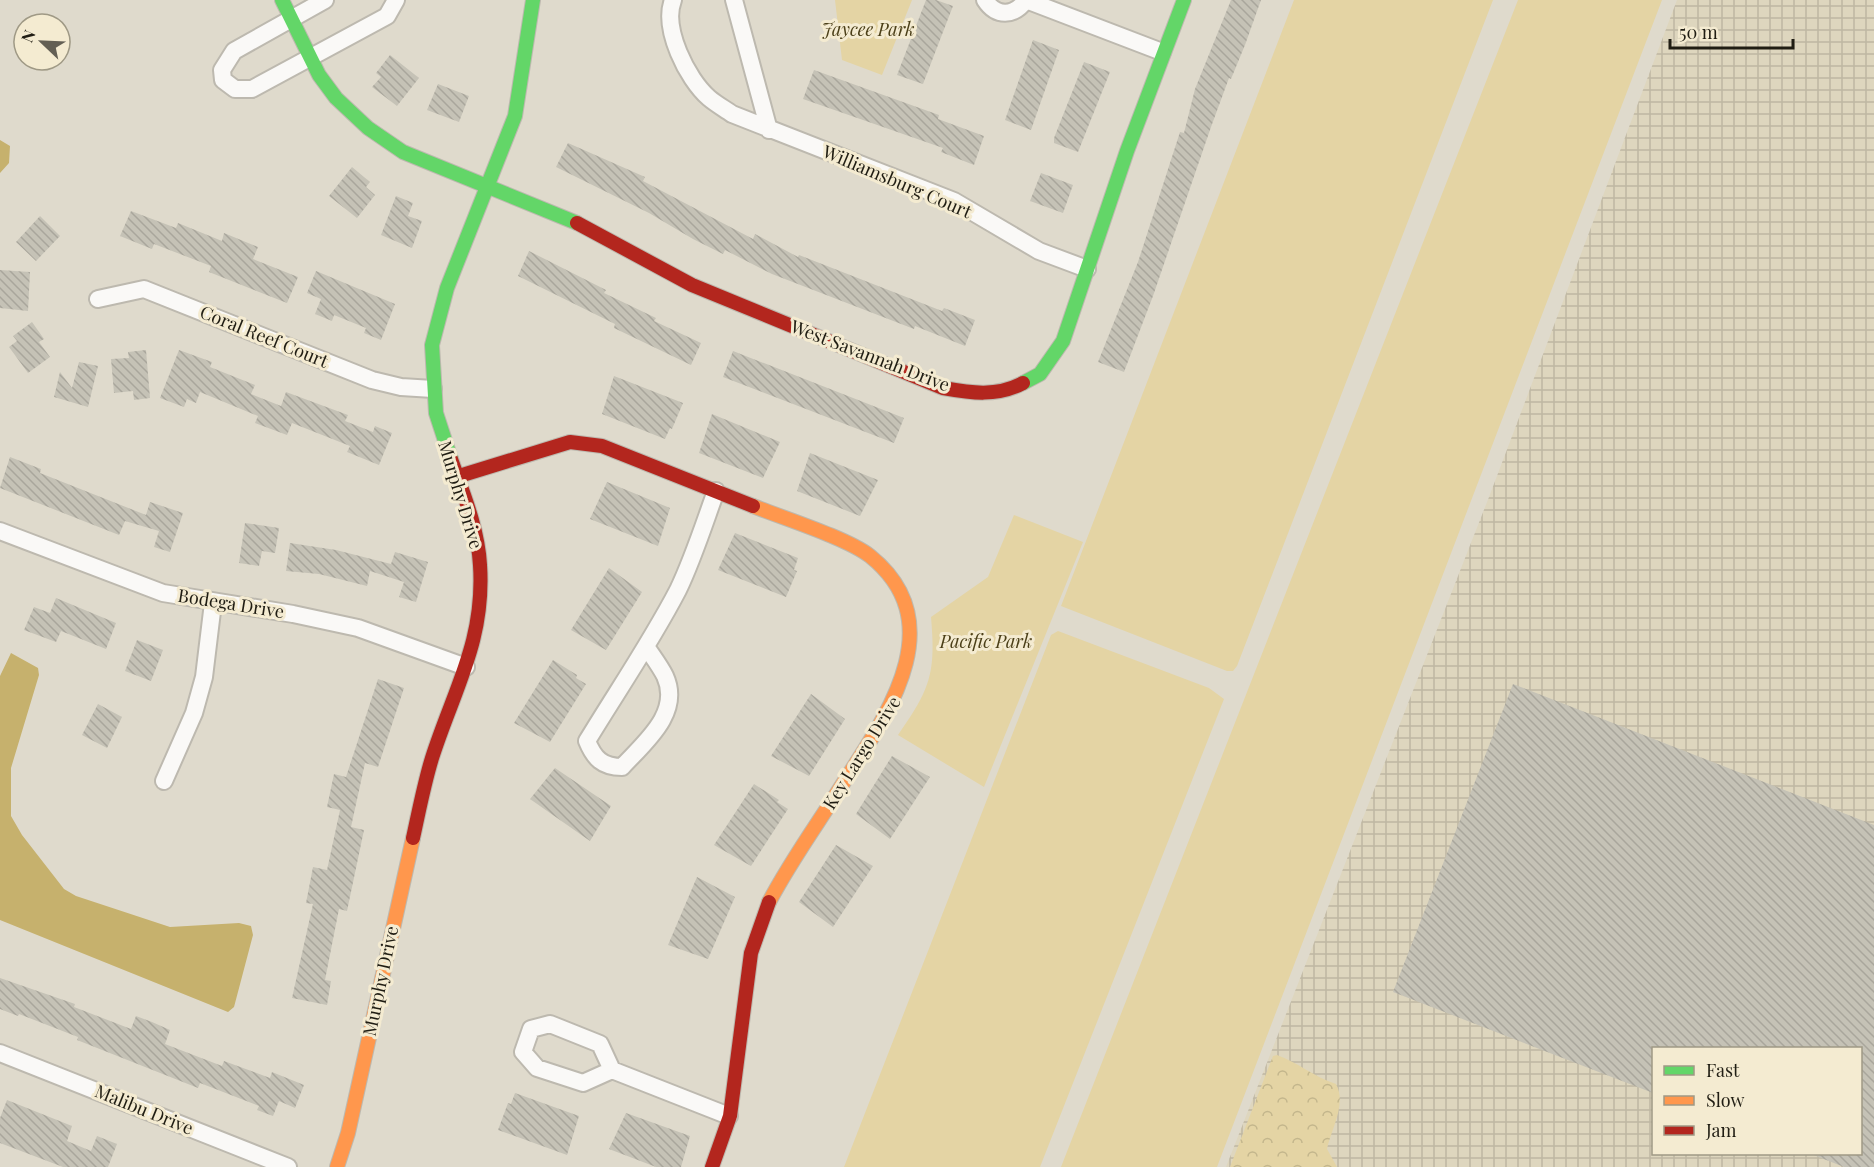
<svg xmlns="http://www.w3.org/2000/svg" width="1874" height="1167" viewBox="0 0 1874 1167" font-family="'Playfair Display',serif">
<defs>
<pattern id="industrial-grid" width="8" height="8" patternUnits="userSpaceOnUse" patternTransform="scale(1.5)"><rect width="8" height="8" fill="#ded6be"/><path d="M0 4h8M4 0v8" fill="none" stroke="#beb7a2"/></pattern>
<pattern id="forest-crowns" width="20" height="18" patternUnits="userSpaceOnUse" patternTransform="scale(1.5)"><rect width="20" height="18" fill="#e4d4a4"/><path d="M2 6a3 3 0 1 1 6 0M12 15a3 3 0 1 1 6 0" fill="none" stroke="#c3b68c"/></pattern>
<pattern id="building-back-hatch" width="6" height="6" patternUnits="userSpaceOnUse" patternTransform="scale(1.5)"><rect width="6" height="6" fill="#c5c2b6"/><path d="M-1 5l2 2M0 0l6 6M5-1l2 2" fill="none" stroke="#a9a69c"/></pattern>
</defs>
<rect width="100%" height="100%" fill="#dfdacc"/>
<path fill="url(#industrial-grid)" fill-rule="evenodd" d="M1677,0H1874V1167H1226L1489,497ZM1654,1048H1860V1154H1654Z"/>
<path fill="#e4d4a4" d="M835,0H912L882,75L842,60Z
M1294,0H1493L1237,666L1233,671H1227L1061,606Z
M1518,0H1662L1217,1167H1061Z
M1014,515L1083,542L984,787L898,735C930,689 936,674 931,617L988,577Z
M1058,631L1209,688L1224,699L1040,1167H844L1051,635Z"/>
<path fill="url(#forest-crowns)" d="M1277,1055C1299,1063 1314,1077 1336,1084C1347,1104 1331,1129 1327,1149L1337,1167H1230L1273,1056Z"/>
<path fill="#c6b16d" d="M0,140L10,146L9,163L0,173Z
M11,653L38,668L39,675L11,768V816L22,835L64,889L76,896L170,927L239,923L251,926L253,935L234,1007L228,1012L0,920V676Z"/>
<path fill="url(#building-back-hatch)" d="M926,0H936L953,6L923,84L897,75Z
M1231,0H1261L1245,45L1231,79L1229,78L1211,127L1153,296L1124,372L1098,362L1138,262L1180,132L1184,133L1195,89Z
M1033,40L1059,50L1031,130L1005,120Z
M390,55L419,78L397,106L372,87L381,77L376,73Z
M1084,62L1110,72L1078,152L1054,143V138Z
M814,70L939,115L938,119L984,136L974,165L941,152L943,148L803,99Z
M438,84L469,96L459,122L427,110Z
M568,143L645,177L643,181L753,239L755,234L798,257L799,255L942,311L944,308L975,320L965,346L915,326L914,329L772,274L725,250L723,254L693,239L649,213L556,167Z
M352,167L370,182L366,187L375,195L357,218L329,196Z
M1041,173L1073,185L1063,213L1030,201Z
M396,196L413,203L408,216L422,221L412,248L381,235Z
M131,211L176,228L178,223L222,241L224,233L258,247L253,259L298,277L287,303L209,272L211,266L154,244L152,249L120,236Z
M40,216L60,236L36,261L16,242Z
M529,251L606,290L604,293L656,318L654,321L701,343L691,365L614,328L615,324L518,276Z
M0,270L30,272L28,311L0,308Z
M316,271L395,304L381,340L364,333L366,328L334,315L332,321L315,314L321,299L307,293Z
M32,322L44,339L39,342L50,357L28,373L9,347L17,341L13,336Z
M146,350L150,398L134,400L133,391L114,393L111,359L129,358L128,352Z
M179,350L212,362L210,367L255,385L251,394L281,406L286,392L348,415L345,421L373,432L375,426L392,433L379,465L347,452L350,446L292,423L287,435L255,423L258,416L200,392L196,403L187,399L184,407L160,398Z
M733,351L904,418L894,443L723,377Z
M79,362L98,366L88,407L54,397L60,372L72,388Z
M614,376L683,403L672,429L670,428L665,439L602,414Z
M712,414L780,442L763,478L699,453Z
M810,453L878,480L860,516L797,491Z
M10,457L41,469L40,473L146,515L150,502L183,513L170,552L154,547L159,531L125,521L119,535L0,488Z
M607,482L670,508L658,546L590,519Z
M245,523L279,528L275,553L262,551L259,566L239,563Z
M735,533L798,558L794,570L797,571L786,597L718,570Z
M290,543L336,550L391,564L395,552L428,562L416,602L399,597L404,582L370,571L367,586L319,574L286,571Z
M609,568L642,592L606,650L571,630Z
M56,598L116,623L106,649L61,631L56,642L24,630L34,607L50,613Z
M137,640L163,650L151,681L125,671Z
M553,660L577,675L576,678L586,684L550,742L514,723Z
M378,679L404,688L378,767L365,763L351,827L364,830L347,911L339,909L325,980L331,981L327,1005L292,998L313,904L306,903L313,867L327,870L340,810L327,807L334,774L346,777Z
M1513,684L1874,825V1167H1844L1811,1154H1860V1048H1653V1093L1393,992Z
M811,694L845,719L809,776L771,756Z
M98,704L122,717L107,748L82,735Z
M892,756L930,777L890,839L856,814Z
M555,768L611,806L590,841L530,799Z
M754,784L779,800L777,802L788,809L751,866L714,845Z
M836,845L873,866L833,927L799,902Z
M697,877L735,897L708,959L668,945Z
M0,978L75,1004L74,1007L131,1029L136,1016L152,1022L170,1030L165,1044L222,1066L224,1061L270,1078L272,1072L304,1085L295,1108L279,1101L273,1116L257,1110L259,1106L200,1083L198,1088L77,1040L78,1037L19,1014L18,1016L0,1009Z
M515,1093L579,1116L567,1155L498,1130L508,1103L511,1104Z
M7,1100L72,1126L67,1141L91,1151L97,1136L117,1144L108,1167H63L0,1143V1118Z
M626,1113L690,1136L681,1167H656L609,1149Z"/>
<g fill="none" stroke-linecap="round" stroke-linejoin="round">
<g stroke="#bdb9af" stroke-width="20">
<path id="street" d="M325,0L234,51L222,70L223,80L235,89H252L387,16L396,0
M673,0C662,28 687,79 709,98C716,104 725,109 732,114L954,201L1039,251L1087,269
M734,0L769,130
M985,0C996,17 1014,17 1026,0
M1026,0L1162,52
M98,299L144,289L372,380L401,387L433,389
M0,531L163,593L293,614L358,628L466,667
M647,648C653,657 660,666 665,676C682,713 644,743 622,767C602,767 594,758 587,741C618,690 651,642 678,590C693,559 704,524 716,491
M164,781L194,713L204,677L213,603
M0,1053L288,1167
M612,1070L583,1083L537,1068L523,1052L531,1029L550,1024L600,1044L612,1070L729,1116"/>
</g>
<g stroke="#bdb9af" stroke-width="16">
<path id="fast" d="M282,0L319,75L336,98L368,128L403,152L577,223
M1023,383L1040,374L1063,341L1127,151L1184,0
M451,459L436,413L432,345L447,288L515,116L533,0"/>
</g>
<g stroke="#bdb9af" stroke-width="16">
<path id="slow" d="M753,506C783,518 847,538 870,556C953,623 887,715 844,782C819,822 791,860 769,902
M337,1167L348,1133L413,838"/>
</g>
<g stroke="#bdb9af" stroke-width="16">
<path id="jam" d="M577,223L692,285L943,388C971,393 997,397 1023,383
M456,477L570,442L602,446L753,506
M413,838C419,811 424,784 432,758C454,689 485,641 480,565C478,528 463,493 451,459
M712,1167L730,1116L751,953L769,902"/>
</g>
<use href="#street" stroke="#faf9f7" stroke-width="16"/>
<use href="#fast" stroke="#63d668" stroke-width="14"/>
<use href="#slow" stroke="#ff974d" stroke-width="14"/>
<use href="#jam" stroke="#b3261e" stroke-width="14"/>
</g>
<g text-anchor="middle" stroke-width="6" stroke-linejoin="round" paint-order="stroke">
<g font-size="18" font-style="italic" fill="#4b3f18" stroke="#f4ebd1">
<text x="868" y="36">Jaycee Park</text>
<text x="986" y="648">Pacific Park</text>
</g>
<g font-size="18" fill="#201d13" stroke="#f4ebd1">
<text transform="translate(897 182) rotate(23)" y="6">Williamsburg Court</text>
<text transform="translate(264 337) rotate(22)" y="6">Coral Reef Court</text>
<text transform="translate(870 356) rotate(21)" y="6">West Savannah Drive</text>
<text transform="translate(460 495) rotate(73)" y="6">Murphy Drive</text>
<text transform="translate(231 604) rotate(9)" y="6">Bodega Drive</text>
<text transform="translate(862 753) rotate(-58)" y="6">Key Largo Drive</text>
<text transform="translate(381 981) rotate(-78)" y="6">Murphy Drive</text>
<text transform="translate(144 1110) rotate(22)" y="6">Malibu Drive</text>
</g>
</g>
<rect x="1652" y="1047" width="210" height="108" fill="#f4ebd1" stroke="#9f9985" stroke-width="1.5"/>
<rect x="1664" y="1066" width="30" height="9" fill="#63d668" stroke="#9f9985" stroke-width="1.5"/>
<text x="1706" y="1077" font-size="18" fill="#201d13">Fast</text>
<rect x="1664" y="1096" width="30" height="9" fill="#ff974d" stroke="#9f9985" stroke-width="1.5"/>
<text x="1706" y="1107" font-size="18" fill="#201d13">Slow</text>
<rect x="1664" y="1126" width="30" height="9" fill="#b3261e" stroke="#9f9985" stroke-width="1.5"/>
<text x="1706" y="1137" font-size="18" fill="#201d13">Jam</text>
<g transform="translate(42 42) rotate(293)"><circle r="28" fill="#f4ebd1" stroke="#9f9985" stroke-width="1.5"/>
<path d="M0-4.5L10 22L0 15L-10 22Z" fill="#635f54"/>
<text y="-9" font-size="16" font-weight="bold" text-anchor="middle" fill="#201d13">N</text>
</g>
<path d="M1670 39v9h123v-9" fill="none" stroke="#201d13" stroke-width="3"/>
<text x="1679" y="39" font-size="18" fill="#201d13" stroke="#f4ebd1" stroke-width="4.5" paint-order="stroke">50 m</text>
</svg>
